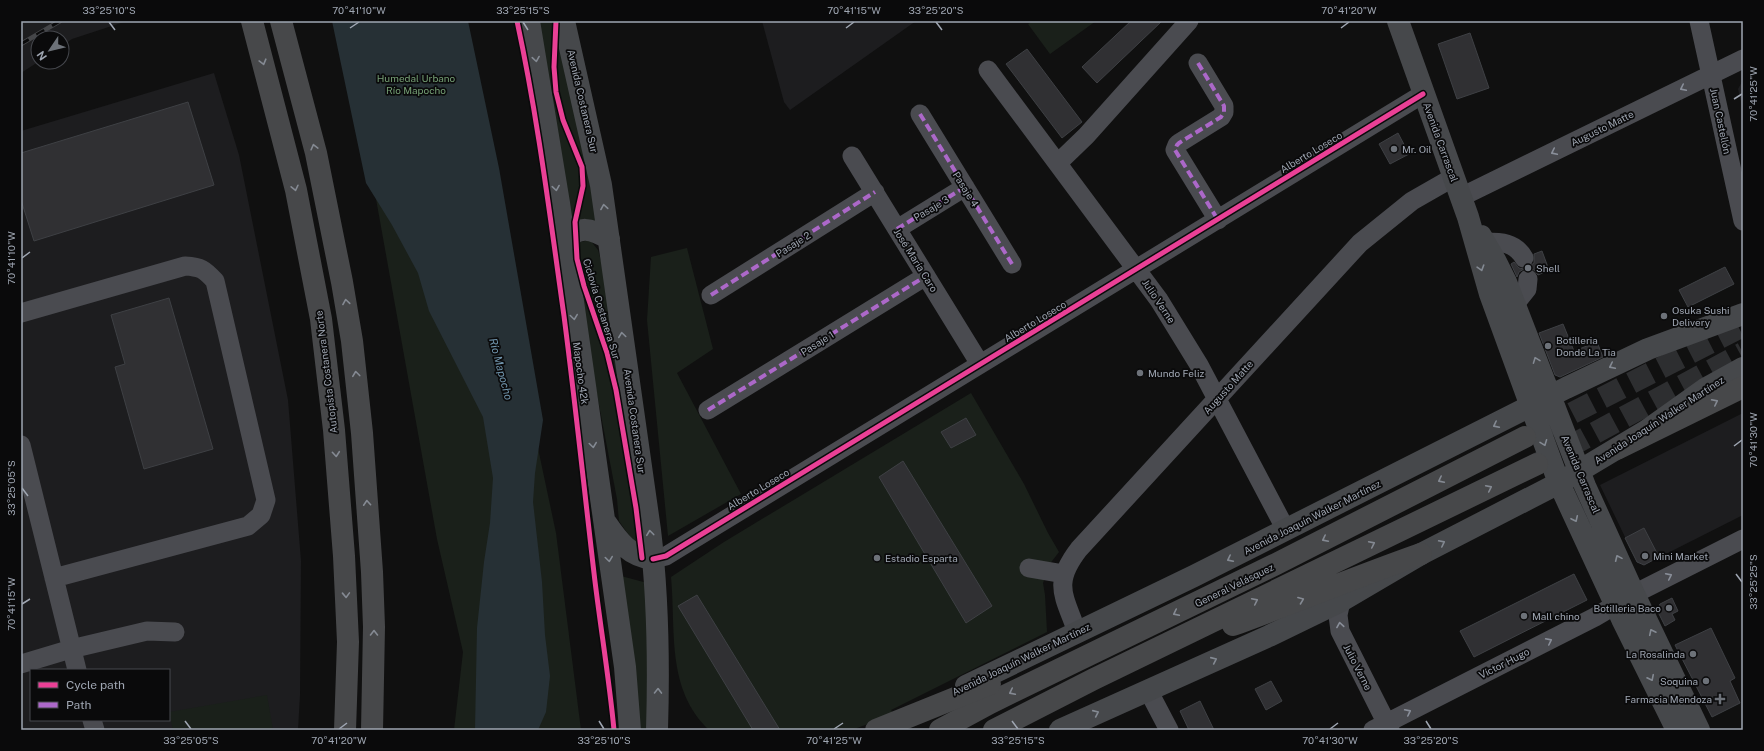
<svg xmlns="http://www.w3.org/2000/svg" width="1764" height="751" viewBox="0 0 1764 751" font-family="'Public Sans',sans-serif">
<rect width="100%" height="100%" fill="#101010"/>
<path fill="#1d1d1f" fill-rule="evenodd" d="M24,21H127L72,39L62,46V38H38V62L21,73V23Z
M762,21H916L790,110L784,102Z
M214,73L239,155L288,400L301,561L300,695L298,730H21V131ZM31,670H169V720H31Z
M1743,80V110L1738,89Z
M1743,413V515L1644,565L1637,562L1600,485Z"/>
<path fill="#1a201a" d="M537,21H560L601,222L570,228Z
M1033,21H1096L1050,54L1028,24Z
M359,104L525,387L556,533L581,730H454L463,652L437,539Z
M590,240L598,250L603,268L644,547L633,541L619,521L617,499L570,253L580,242Z
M687,248L713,349L677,373L741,494L668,536L647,320L651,257Z
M971,393L1024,484L1048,533L1059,552L1049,565L1043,583L1045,595L1047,632L891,710L894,714L852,730H709C666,689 676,631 671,577L724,542Z
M621,576L651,584L650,730H641Z
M267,695L273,730H173L169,712Z"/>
<path fill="#263035" d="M332,21H468L499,168L543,420L535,473L533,502L542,582L545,635L550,676L546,712L538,730H475L477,628L484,562L490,523L493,478L483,417L429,311L418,273L392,225L366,183Z"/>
<path fill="#303033" stroke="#3e4044" d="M1131,21H1162L1097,83L1082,67Z
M1470,33L1489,88L1457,99L1438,44Z
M1027,49L1082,122L1062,138L1006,64Z
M188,102L214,185L34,241L21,200V153Z
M1398,133L1409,154L1390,164L1379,144Z
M1542,251L1549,270L1538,275L1534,270L1527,268L1534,263V254Z
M1514,262L1519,268L1524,269L1519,272L1517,277L1511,264Z
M1725,267L1734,284L1688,307L1679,290Z
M169,298L213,449L144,469L115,367L125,364L111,315Z
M1563,324L1574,351L1597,342L1603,357L1560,377L1555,375L1539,333Z
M966,418L976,435L951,448L941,432Z
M903,461L992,606L966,623L879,477Z
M1644,528L1659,557L1644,565L1637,562L1625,538Z
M1574,574L1587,600L1474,657L1460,631Z
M697,595L780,730H753L678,606Z
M1672,598L1678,611L1672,614L1675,620L1665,626L1657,610L1660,604Z
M1711,628L1735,678L1730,681L1740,703L1712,717L1675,645Z
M1271,681L1282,701L1266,710L1255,689Z
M1200,701L1214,730H1189L1180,711Z"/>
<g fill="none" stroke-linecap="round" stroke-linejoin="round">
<path stroke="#2d2e30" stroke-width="22" stroke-dasharray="22 11" stroke-linecap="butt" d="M1543,428L1743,326
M1537,464L1743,353"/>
<path stroke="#4a4b50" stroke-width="19" d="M1699,21L1743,221
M1198,63L1224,106V112L1221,117L1179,143L1177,145L1175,150L1218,220
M988,70L1159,300L1199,365L1286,530
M920,114L1012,264
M852,156L980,364
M1058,163L1086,136L1189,21
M1461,197L1743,59
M897,229L965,187
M1484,242C1501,242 1515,242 1524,258
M711,295L875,192
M1515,304L1527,289L1528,279
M21,313L185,266C201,267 204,269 215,281L266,500L261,515L248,526L54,578
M708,410L926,276
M21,445L77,670
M653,559L666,556L679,548L1423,94
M1029,568L1064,574
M1341,601L1338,615L1340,631L1390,730
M1077,632C1064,595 1052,584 1079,549L1360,243L1412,201L1454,177
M21,664L71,649L147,631L175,632
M1148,690L1169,730
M92,720L95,730
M1373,730L1595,617L1634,594L1743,539"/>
<path stroke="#46484b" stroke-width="22" d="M529,21L559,203L625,667L630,730
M564,21L601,185L650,530C658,596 659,664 657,730
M1398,21L1468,217L1490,294L1559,483L1622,619L1677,730
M1481,236L1495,260L1506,282L1585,486L1634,594L1699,730
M564,241C579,225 591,228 609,239
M606,523C619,542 629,556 653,559
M966,686L1194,576L1566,388L1648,349L1743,314
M1060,730L1269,636L1341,601L1421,554L1559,483L1646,431L1705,389L1743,368"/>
<path stroke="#47484a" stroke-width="22" d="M252,21L296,190L321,319L334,430L344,556L348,642L345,730
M281,21L316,153L342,282L352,341L362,433L372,572L374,627L372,730
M1617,449L1743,387
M1233,625C1296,602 1358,576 1421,554
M940,730L990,703L1274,565L1525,437
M994,730L1094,679L1537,464"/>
<g stroke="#454649" stroke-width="4.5">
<path id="rail" d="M21,44L60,21"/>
</g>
<use href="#rail" stroke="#0a0a0b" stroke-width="3" stroke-dasharray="9" stroke-linecap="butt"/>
<path stroke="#47484a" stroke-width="22" d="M876,730L990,684"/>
<path stroke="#ac68c9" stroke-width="4" stroke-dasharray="8 4" stroke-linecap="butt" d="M1198,63L1224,106V112L1221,117L1179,143L1177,145L1175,150L1218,220
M920,114L1012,264
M897,229L965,187
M711,295L875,192
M708,410L926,276"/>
<g stroke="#0a0a0b" stroke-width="8">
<path id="cycleway" d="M517,21C538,118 550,217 564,316C575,401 584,487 594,573C600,625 609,677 614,730
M556,21L554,67L556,92L563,120L582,167L583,186L575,222L577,259L584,286L607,353L616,390L636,508L642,558
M653,559L666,556L679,548L1423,94"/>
</g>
<use href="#cycleway" stroke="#ea4096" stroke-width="5"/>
</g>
<defs><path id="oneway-chevron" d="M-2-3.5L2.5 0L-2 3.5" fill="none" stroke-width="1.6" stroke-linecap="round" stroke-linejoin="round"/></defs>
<g stroke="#848a93">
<use href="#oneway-chevron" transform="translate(536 59) rotate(81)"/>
<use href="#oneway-chevron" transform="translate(556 188) rotate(81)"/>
<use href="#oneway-chevron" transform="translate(604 207) rotate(-99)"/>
<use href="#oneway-chevron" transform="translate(1481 268) rotate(73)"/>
<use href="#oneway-chevron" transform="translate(574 317) rotate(82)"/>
<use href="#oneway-chevron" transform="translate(622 335) rotate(-98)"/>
<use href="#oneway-chevron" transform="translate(1536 360) rotate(-111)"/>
<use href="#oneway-chevron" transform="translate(1612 366) rotate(154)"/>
<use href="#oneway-chevron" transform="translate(1496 425) rotate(153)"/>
<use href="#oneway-chevron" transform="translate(1544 443) rotate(69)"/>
<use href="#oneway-chevron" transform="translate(593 445) rotate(82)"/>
<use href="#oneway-chevron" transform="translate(1575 519) rotate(65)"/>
<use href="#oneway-chevron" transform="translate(650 533) rotate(-97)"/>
<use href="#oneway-chevron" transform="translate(1442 543) rotate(-27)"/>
<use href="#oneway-chevron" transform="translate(1618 558) rotate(-114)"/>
<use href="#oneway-chevron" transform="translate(609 559) rotate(82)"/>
<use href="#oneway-chevron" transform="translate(1230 559) rotate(153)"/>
<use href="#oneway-chevron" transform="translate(1652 632) rotate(-116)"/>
<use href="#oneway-chevron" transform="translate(1214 660) rotate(-24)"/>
<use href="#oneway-chevron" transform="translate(1651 678) rotate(64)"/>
<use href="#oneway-chevron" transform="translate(658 691) rotate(-89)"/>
<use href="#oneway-chevron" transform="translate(1096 713) rotate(-24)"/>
</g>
<g stroke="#858a93">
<use href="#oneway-chevron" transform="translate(263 62) rotate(75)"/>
<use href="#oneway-chevron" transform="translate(314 147) rotate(-104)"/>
<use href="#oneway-chevron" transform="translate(295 188) rotate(77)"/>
<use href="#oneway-chevron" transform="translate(346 302) rotate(-99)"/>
<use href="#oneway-chevron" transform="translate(356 374) rotate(-97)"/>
<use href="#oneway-chevron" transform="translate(1715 402) rotate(-27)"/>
<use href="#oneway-chevron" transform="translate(336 454) rotate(85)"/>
<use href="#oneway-chevron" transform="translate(1441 480) rotate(153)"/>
<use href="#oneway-chevron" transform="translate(1489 488) rotate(-26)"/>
<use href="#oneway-chevron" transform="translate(367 503) rotate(-94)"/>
<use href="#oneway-chevron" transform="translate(1325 539) rotate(153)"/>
<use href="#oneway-chevron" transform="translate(1372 544) rotate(-26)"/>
<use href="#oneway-chevron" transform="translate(346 595) rotate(88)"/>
<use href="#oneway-chevron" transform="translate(1301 600) rotate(-21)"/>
<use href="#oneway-chevron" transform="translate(1255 601) rotate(-26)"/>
<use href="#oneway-chevron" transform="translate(1176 613) rotate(154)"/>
<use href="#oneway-chevron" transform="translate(374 633) rotate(-90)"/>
<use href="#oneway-chevron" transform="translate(1012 692) rotate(154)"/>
</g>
<g stroke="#8a8f9a">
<use href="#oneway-chevron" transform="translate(1683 88) rotate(154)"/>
<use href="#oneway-chevron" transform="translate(1554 152) rotate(154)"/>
<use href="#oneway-chevron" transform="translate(1669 576) rotate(-26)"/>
<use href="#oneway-chevron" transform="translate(1340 625) rotate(-99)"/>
<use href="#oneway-chevron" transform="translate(1549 641) rotate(-27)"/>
<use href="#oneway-chevron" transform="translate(1408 712) rotate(-27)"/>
</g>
<path fill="none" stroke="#9fa6b2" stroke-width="1.5" d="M109,22L115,30M523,22L528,30M936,22L942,30M350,28L359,22M846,28L854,22M1341,28L1349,22M1734,99L1742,94M22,258L30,252M1734,446L1742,440M22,488L28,496M1736,574L1742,582M22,604L30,599M185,721L191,729M599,721L604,729M1012,721L1018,729M1426,721L1431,729M339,729L347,723M834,729L843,723M1330,729L1338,723"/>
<g fill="#6d7279" stroke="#0a0a0b" stroke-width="1.5">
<circle cx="1394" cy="149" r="4"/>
<circle cx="1528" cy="268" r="4"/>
<circle cx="1664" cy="316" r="4"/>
<circle cx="1548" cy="346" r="4"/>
<circle cx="1140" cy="373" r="4"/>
<circle cx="1645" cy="556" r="4"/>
<circle cx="877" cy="558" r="4"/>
<circle cx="1669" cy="608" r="4"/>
<circle cx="1524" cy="616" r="4"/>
<circle cx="1693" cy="654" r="4"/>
<circle cx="1706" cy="681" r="4"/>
<path d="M1718 693h4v4h4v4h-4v4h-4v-4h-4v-4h4z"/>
</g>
<g text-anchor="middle" stroke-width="3.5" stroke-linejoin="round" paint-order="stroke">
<g font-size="10" fill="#759f75" stroke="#0a0a0b">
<text x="416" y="82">Humedal Urbano<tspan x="416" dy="12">Río Mapocho</tspan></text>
</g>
<g font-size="10" fill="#9fa6b2" stroke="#0a0a0b">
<text transform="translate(583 101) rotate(77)" y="4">Avenida Costanera Sur</text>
<text transform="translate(1721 121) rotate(78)" y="4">Juan Castellón</text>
<text transform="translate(1602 128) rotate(-26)" y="4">Augusto Matte</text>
<text transform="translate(1441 142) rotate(70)" y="4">Avenida Carrascal</text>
<text transform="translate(1311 152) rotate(-31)" y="4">Alberto Loseco</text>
<text transform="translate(966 189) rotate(58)" y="4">Pasaje 4</text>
<text transform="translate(931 208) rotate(-31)" y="4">Pasaje 3</text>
<text transform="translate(793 244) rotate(-32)" y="4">Pasaje 2</text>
<text transform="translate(916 260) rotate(58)" y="4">José María Caro</text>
<text transform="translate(1159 301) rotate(56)" y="4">Julio Verne</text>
<text transform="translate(602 309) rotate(73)" y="4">Ciclovía Costanera Sur</text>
<text transform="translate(1035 321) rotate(-31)" y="4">Alberto Loseco</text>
<text transform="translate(817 343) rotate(-32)" y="4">Pasaje 1</text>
<text transform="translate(326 372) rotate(-97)" y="4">Autopista Costanera Norte</text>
<text transform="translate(581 373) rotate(82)" y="4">Mapocho 42k</text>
<text transform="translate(1228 387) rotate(-48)" y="4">Augusto Matte</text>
<text transform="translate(1659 420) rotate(-33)" y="4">Avenida Joaquín Walker Martínez</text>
<text transform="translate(635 421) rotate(82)" y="4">Avenida Costanera Sur</text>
<text transform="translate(1581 474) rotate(67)" y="4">Avenida Carrascal</text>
<text transform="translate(758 489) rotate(-31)" y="4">Alberto Loseco</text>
<text transform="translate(1312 517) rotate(-27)" y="4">Avenida Joaquín Walker Martínez</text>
<text transform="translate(1234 585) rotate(-26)" y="4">General Velásquez</text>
<text transform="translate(1021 659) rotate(-26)" y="4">Avenida Joaquín Walker Martínez</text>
<text transform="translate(1504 663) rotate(-27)" y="4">Víctor Hugo</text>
<text transform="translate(1358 667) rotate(63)" y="4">Julio Verne</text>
</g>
<g font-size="10" fill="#9fa6b2" stroke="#0a0a0b" text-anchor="start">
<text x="1402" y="153">Mr. Oil</text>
<text x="1536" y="272">Shell</text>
<text x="1672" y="314">Osuka Sushi<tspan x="1672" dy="12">Delivery</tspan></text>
<text x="1556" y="344">Botilleria<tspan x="1556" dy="12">Donde La Tia</tspan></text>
<text x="1148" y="377">Mundo Feliz</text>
<text x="1653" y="560">Mini Market</text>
<text x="885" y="562">Estadio Esparta</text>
<text x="1661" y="612" text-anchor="end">Botilleria Baco</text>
<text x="1532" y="620">Mall chino</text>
<text x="1685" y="658" text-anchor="end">La Rosalinda</text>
<text x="1698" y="685" text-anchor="end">Soquina</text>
<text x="1712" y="703" text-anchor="end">Farmacia Mendoza</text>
</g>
<g font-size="11" font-style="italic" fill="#7398b1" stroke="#0a0a0b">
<text transform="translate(501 369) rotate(75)" y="4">Río Mapocho</text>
</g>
</g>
<rect width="1764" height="751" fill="none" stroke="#0a0a0b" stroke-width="44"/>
<rect x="30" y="669" width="140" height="52" fill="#0a0a0b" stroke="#46484e"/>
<rect x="38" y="682" width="20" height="6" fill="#ea4096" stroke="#46484e"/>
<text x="66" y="689" font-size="12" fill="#9fa6b2">Cycle path</text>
<rect x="38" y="702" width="20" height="6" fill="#ac68c9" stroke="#46484e"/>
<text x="66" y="709" font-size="12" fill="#9fa6b2">Path</text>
<g transform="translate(50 50) rotate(235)"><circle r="19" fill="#0a0a0b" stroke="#46484e"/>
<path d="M0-3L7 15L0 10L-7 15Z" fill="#6d7279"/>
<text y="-6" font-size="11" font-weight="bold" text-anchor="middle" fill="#9fa6b2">N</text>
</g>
<rect x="22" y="22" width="1720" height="707" fill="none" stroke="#9fa6b2" stroke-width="1.5"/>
<g font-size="10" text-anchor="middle" fill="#9fa6b2">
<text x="109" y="14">33°25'10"S</text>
<text x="359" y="14">70°41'10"W</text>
<text x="523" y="14">33°25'15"S</text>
<text x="854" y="14">70°41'15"W</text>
<text x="936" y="14">33°25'20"S</text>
<text x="1349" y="14">70°41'20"W</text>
<text transform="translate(1753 94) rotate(-90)" y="4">70°41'25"W</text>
<text transform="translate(11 258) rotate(-90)" y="4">70°41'10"W</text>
<text transform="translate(1753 440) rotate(-90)" y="4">70°41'30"W</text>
<text transform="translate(11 488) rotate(-90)" y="4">33°25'05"S</text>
<text transform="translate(1753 582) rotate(-90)" y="4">33°25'25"S</text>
<text transform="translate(11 604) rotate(-90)" y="4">70°41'15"W</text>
<text x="191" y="744">33°25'05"S</text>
<text x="339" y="744">70°41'20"W</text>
<text x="604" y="744">33°25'10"S</text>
<text x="834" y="744">70°41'25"W</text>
<text x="1018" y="744">33°25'15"S</text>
<text x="1330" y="744">70°41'30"W</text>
<text x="1431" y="744">33°25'20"S</text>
</g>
</svg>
